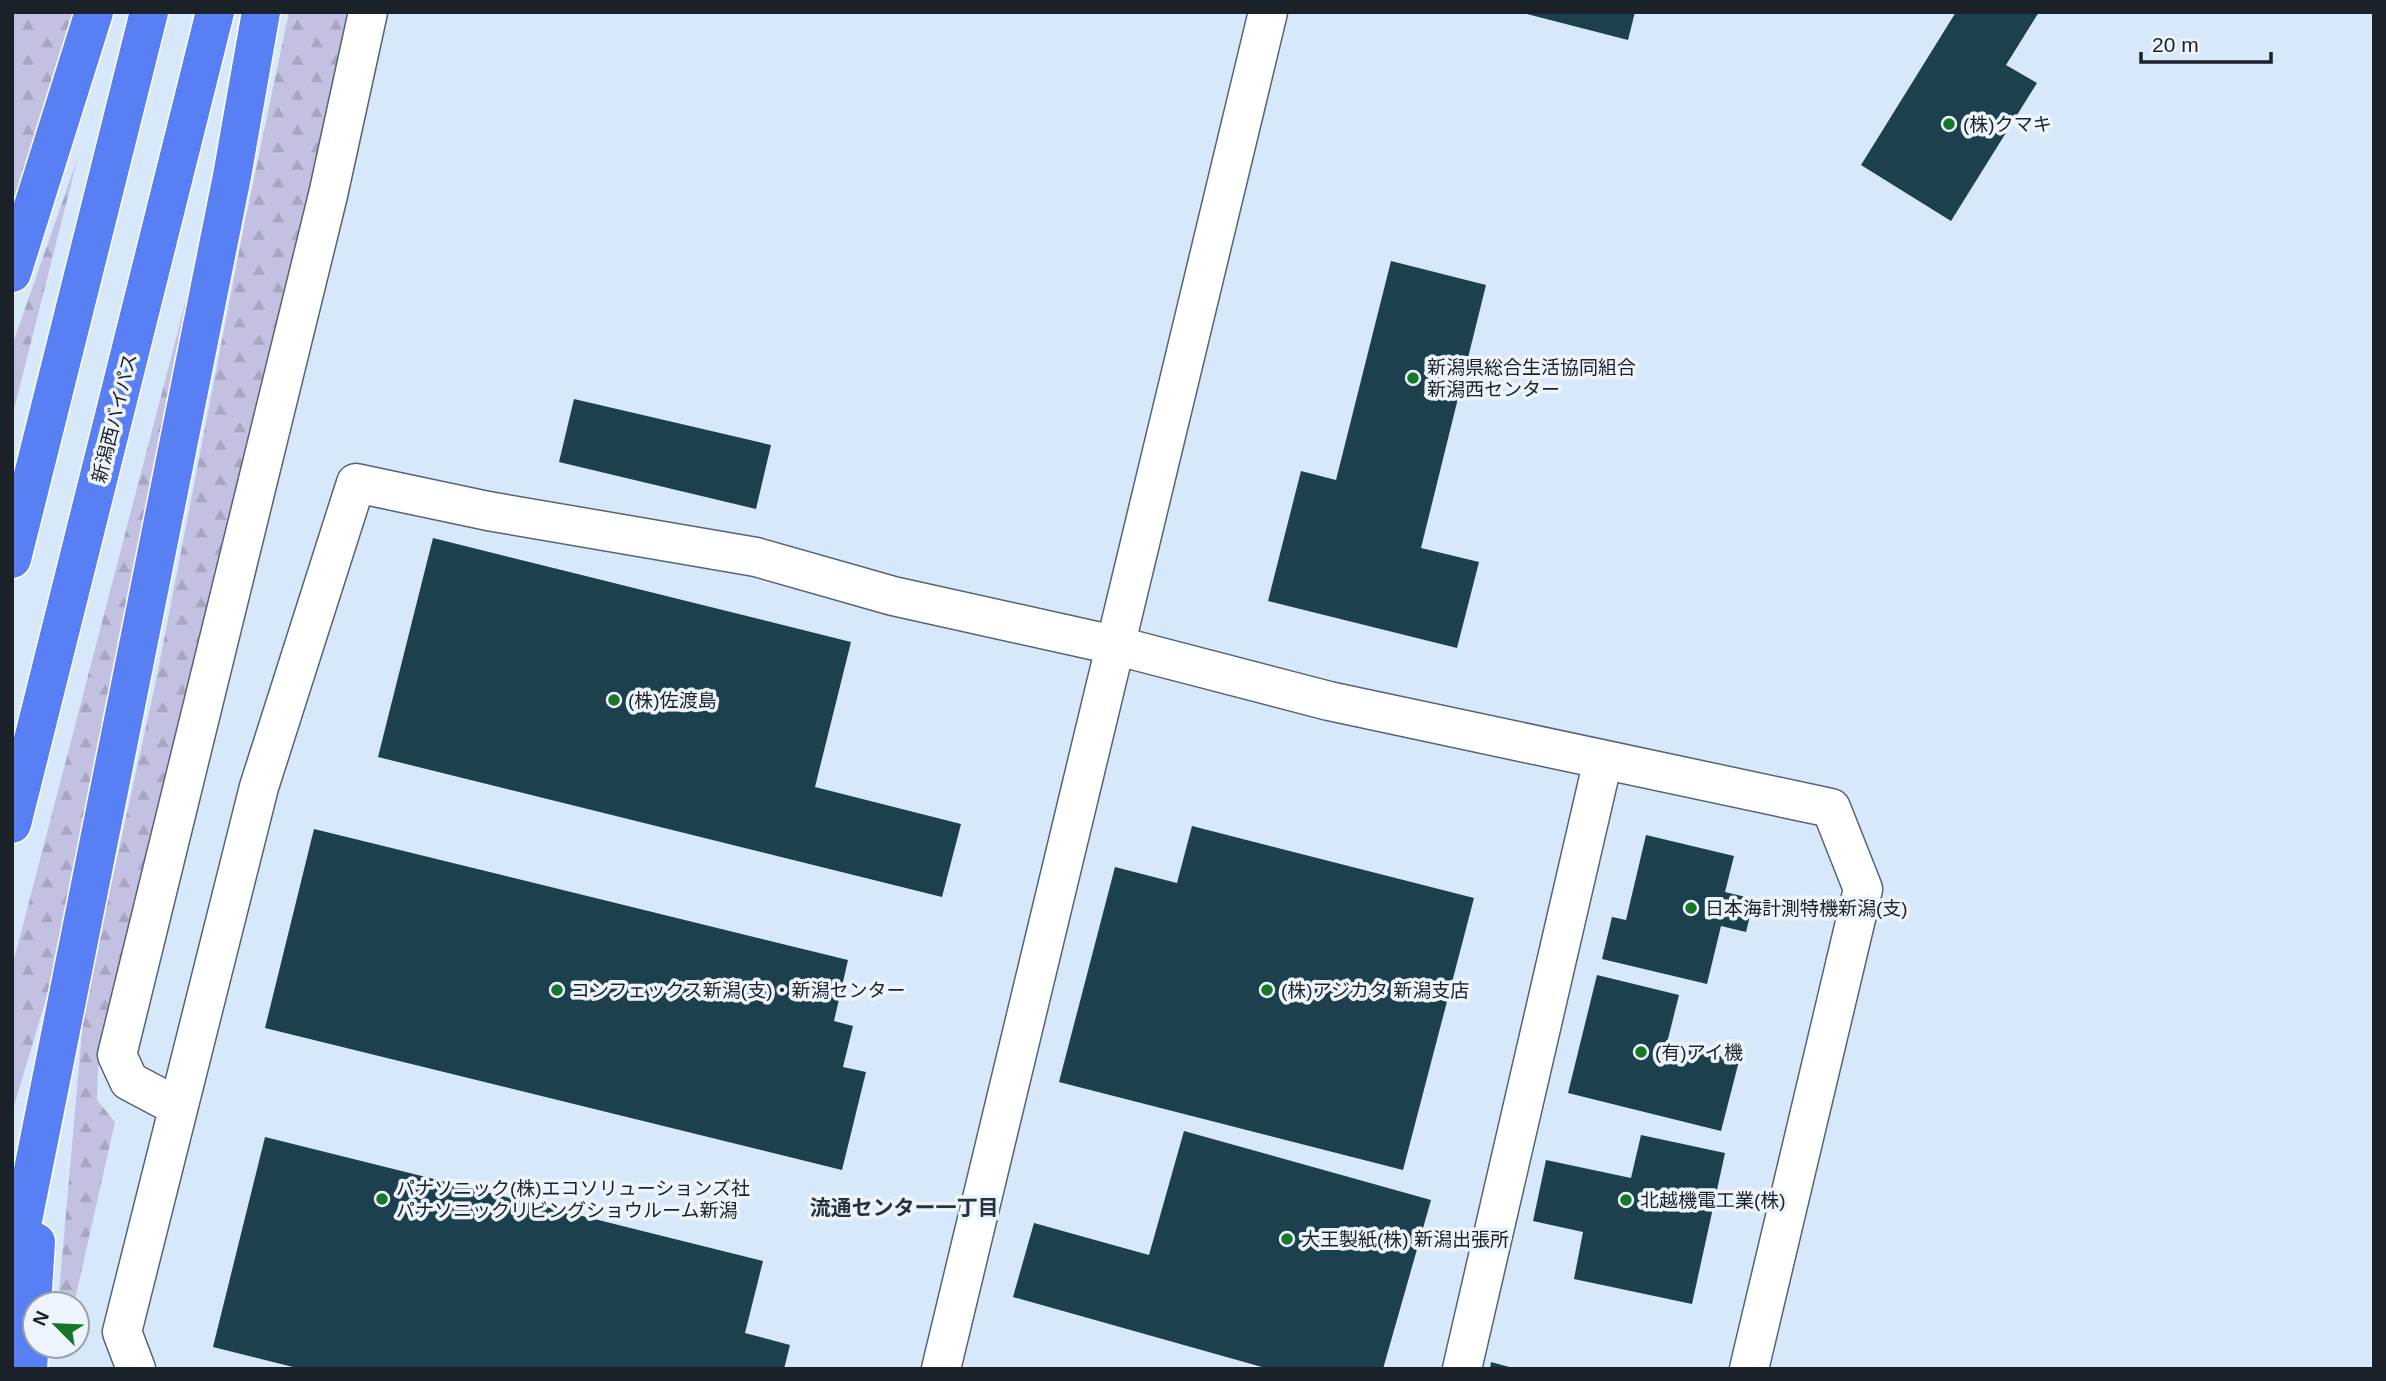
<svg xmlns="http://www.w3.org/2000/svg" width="2386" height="1381" viewBox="0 0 2386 1381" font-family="Helvetica,'Noto Sans JP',sans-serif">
<defs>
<pattern id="forest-firs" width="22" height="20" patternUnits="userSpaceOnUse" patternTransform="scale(1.75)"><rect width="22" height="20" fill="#c3c1e1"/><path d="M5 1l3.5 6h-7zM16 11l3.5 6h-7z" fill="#a7a6c1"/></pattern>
</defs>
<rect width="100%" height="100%" fill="#d6e8fa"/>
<path fill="url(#forest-firs)" d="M12,12H73L12,207Z
M289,12H354L212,589L98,1068L97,1100L115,1122L74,1304H58L84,1009L157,676L244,226Z
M78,157L12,417V346Z
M214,193L165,412L51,982L12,1113V967Z"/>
<path fill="#1c404e" d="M1519,12H1635L1628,40Z
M1956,12H2039L2006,65L2037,83L1951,221L1861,165Z
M1391,261L1486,285L1421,548L1479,562L1457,648L1268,601L1301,471L1336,480Z
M574,399L771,445L756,509L559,462Z
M433,538L851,642L815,787L961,824L942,897L378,757Z
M1192,826L1474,898L1403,1170L1059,1082L1115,867L1177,883Z
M314,829L848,960L834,1021L853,1026L843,1067L866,1072L842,1170L265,1028Z
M1646,835L1734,856L1725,892L1754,899L1746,932L1721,926L1707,984L1602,959L1612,917L1626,920Z
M1597,975L1679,995L1667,1043L1739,1061L1721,1131L1568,1093Z
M1184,1131L1431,1200L1383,1369H1269L1013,1297L1034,1223L1149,1255Z
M1641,1135L1725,1153L1692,1304L1574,1279L1583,1232L1533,1221L1546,1160L1631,1178Z
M265,1137L763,1261L745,1333L790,1345L784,1369H301L213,1347Z
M1491,1362L1513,1368V1369H1490Z"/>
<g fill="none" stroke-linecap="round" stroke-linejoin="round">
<g stroke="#546473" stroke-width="41">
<path id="minor" d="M178,1107L129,1081L117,1055L328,195L368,12
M136,1369L122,1332L259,787L356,483L488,511L756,557L893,596L1114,645L1329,701L1831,808L1863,889L1749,1369
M941,1369L1268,12
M1462,1369L1603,760"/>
</g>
<g stroke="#fff" stroke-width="41">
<path id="highway" d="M12,273L94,12
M12,559L149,12
M12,824L215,12
M12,1275L232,176L261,12
M28,1369L36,1242"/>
</g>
<use href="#minor" stroke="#fff" stroke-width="38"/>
<use href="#highway" stroke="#587ff3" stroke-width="38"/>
</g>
<g fill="#157727" stroke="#edf4fb" stroke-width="2.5">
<circle cx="1949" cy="124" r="7"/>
<circle cx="1413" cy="378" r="7"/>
<circle cx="614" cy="700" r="7"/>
<circle cx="1691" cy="908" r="7"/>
<circle cx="557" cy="990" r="7"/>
<circle cx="1267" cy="990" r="7"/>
<circle cx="1641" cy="1052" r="7"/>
<circle cx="382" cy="1199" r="7"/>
<circle cx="1626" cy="1200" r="7"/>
<circle cx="1287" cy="1239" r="7"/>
</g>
<g text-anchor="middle" stroke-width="7" stroke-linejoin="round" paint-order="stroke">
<g font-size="19" fill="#1b2128" stroke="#edf4fb" text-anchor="start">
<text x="1963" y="131">(株)クマキ</text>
<text x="1427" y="374">新潟県総合生活協同組合<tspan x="1427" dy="22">新潟西センター</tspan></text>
<text x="628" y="707">(株)佐渡島</text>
<text x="1705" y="915">日本海計測特機新潟(支)</text>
<text x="571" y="997">コンフェックス新潟(支)・新潟センター</text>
<text x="1281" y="997">(株)アジカタ 新潟支店</text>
<text x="1655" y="1059">(有)アイ機</text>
<text x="396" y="1195">パナソニック(株)エコソリューションズ社<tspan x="396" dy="22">パナソニックリビングショウルーム新潟</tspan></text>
<text x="1640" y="1207">北越機電工業(株)</text>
<text x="1301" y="1246">大王製紙(株) 新潟出張所</text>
</g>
<g font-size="19" fill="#1b2128" stroke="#edf4fb">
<text transform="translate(114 418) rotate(-76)" y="7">新潟西バイパス</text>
</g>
<g font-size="21" font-weight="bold" fill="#253341" stroke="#edf4fb">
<text x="904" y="1215">流通センター一丁目</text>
</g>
</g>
<rect width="2386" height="1381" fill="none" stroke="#1b2128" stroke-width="28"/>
<g transform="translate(56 1325) rotate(294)"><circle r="33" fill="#edf4fb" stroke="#99a0a7" stroke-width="2"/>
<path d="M0-5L12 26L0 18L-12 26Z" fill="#157727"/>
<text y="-10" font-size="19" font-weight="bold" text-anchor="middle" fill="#1b2128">N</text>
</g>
<path d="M2141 52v10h130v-10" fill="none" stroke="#1b2128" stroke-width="3.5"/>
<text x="2152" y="52" font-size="21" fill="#1b2128" stroke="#edf4fb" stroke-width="5" paint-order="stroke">20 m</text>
</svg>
